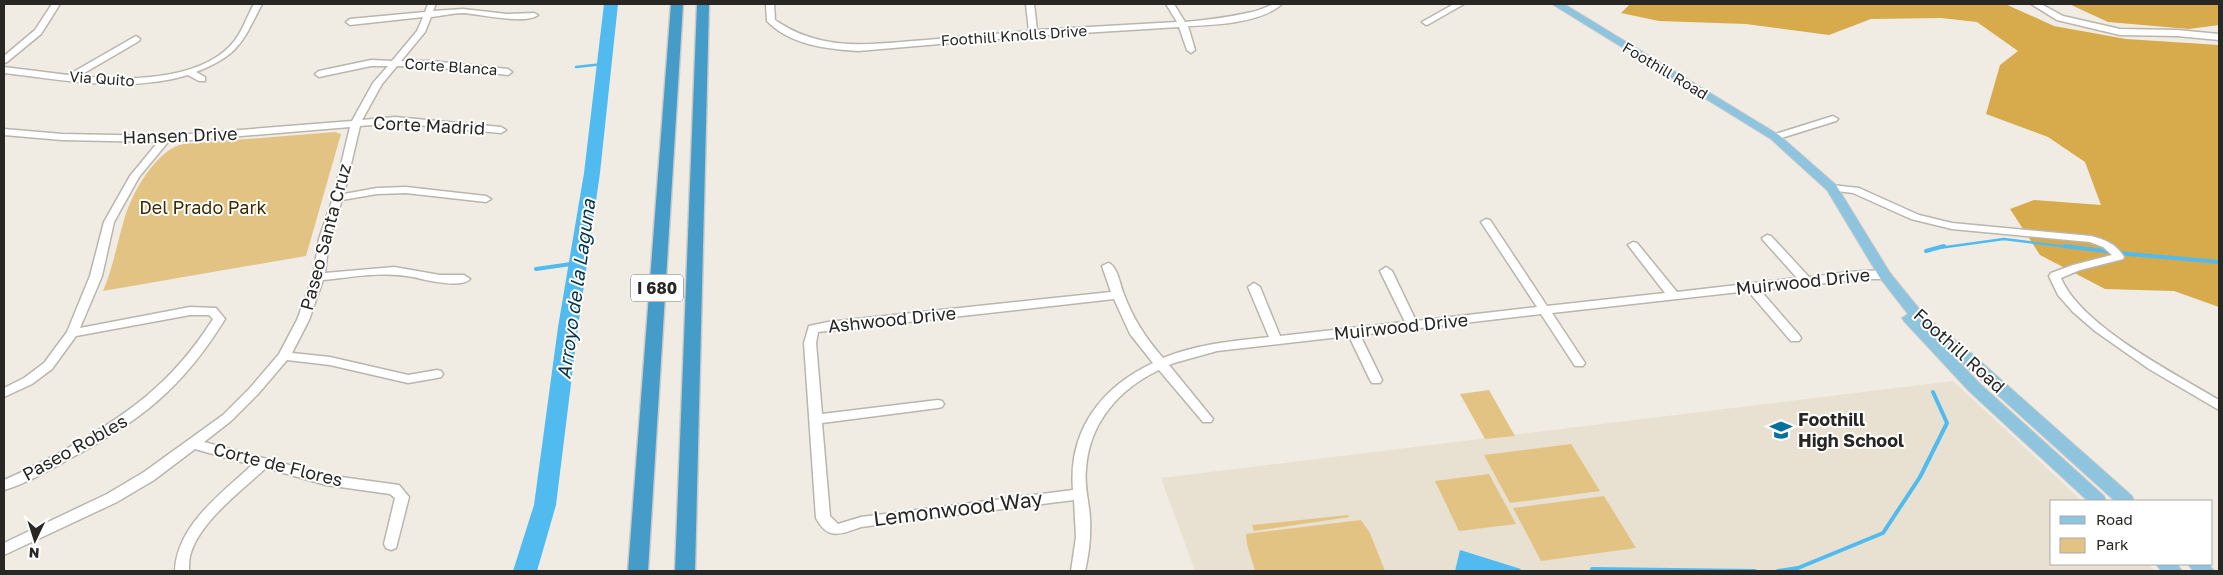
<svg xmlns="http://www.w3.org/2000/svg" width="2223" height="575" viewBox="0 0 2223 575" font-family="'Golos Text',sans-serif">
<rect width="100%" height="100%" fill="#f0ece3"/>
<path fill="#e8e0d0" d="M1953,381L2082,501H2052V564H2148L2156,571H1195L1161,478Z"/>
<path fill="#e3c384" d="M335,132L341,134L306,256L103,291C113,267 117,244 124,220C131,194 157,148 184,144Z
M1489,390L1515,436L1485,439L1460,394Z
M1571,444L1600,491L1510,503L1484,455Z
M1489,474L1516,524L1459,531L1435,481Z
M1604,496L1636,548L1541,561L1513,508Z
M1348,515L1349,517L1254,531L1252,525Z
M1361,520L1370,533L1385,571H1255L1247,544L1246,534Z"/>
<path fill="#d7aa4c" d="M1630,4H2005L2054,26L2126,39L2219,45V307L2174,291L2105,289L2040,255L2010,209L2034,200L2101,205L2085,162L2048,137L1986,114L2000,65L2018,51L1977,22L1941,18L1871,19L1829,35L1746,24L1659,21L1621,13Z
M2069,4H2219V25L2189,29L2108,22Z"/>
<path fill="#51bbf0" d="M1460,550L1521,569L1520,571H1455Z"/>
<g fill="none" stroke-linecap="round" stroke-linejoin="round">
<path stroke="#51bbf0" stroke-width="2.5" d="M576,67L603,64
M1939,248L2004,239L2076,248"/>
<path stroke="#51bbf0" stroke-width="4" d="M2065,246L2112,252
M1926,251L1944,246
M2118,253L2219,262
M536,269L578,263
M1592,569L1755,571
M1778,571L1798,568L1883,533L1920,477L1947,423L1933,392"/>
<path fill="#51bbf0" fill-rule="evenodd" d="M604,4H618L600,173L578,327L556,505L537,571H513L534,505L558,327L584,173Z"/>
<g stroke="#bab5ad" stroke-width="3">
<path id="minor" d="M52,4H60L41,34L7,62L4,63V56L35,30Z
M254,4H262C242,43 239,55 196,72L205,77V81H199L188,75C128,93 64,80 4,73V67L68,75L136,36L140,39L139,41L79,76C123,81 195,81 229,47C241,36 246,18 254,4Z
M428,4H436L433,11L463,9L507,14L534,13L538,15C525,25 480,14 463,13C453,13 442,16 431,17L425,32L401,61H431L508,69L512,72L508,75L431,67L397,66L382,84L362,120L395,117L501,127L506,130L501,133L395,123L360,126L344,194L377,188L406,187L486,196L491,199L486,202L477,201L406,193L377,194L342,200L329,239L325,273L394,267L440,275H464L470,279C461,289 425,280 413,277C383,271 353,277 323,280L309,320L292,353L330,357L408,375L437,370L441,371L443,374L441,377L437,378L408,383L330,365L287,360L258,394L231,421L204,442L326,475L399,485L409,497L396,548L391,550L386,548L384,544L395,498L390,494L326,485L266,468C241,491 198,523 190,556C189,561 189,566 189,571H175C177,525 221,494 252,465L195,449L154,480L117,502L4,555V543L107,494L144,472L223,415L250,388L279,354L297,320L313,277L319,239L333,198L350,127L168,142L139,177L114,222L102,276L80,328L190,307L216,308L225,319C182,389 140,421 69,459C48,471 27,483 4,490V480C23,472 41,462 59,453C125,417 172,384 213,319L209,315H190L76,336L52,369L32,384L4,397V388L24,378L44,363L67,332L90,276L104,222L130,176L158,142L62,140L4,135V129L62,134L165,136L352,121L373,83L388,66H371L319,77L315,74L319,71L371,60L392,61L417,31L423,17L350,25L346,22L350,19L425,12Z
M766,4H774L775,20C823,53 871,44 926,40C960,37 994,34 1029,31L1026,4H1034L1037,30L1177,22L1166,4H1174L1185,22C1208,20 1229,17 1252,12C1263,10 1270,3 1282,4C1261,23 1215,25 1188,26L1195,50L1191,53L1187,50L1179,27L1033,36L858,51C827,49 790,45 767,21Z
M1454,4H1464L1429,24L1426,25L1422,22Z
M2031,4H2041L2063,16L2120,29L2177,30L2219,34V40L2177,36L2120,35L2057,20Z
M1833,116L1838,119L1836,121L1775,140L1770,137L1772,135Z
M1832,185L1859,188L1919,215L1952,223L2091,236C2106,240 2116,244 2124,257L2123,259L2080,270L2061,278C2081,326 2174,373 2219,400V410L2149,369L2095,331L2073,312L2058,295L2049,276L2051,273L2073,265L2112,255L2103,247L2090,242L1952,229L1911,219L1853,193L1828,190L1827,188L1828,186Z
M1486,219L1490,220L1547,306L1665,293L1628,245L1633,242L1637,243L1677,292L1797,278L1763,240L1762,238L1767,235L1771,236L1809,277C1824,276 1882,265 1891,275L1885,279H1864L1760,290L1799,335L1801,338L1799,341H1791L1748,291L1552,313L1585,363L1583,366H1575L1541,314L1360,335L1382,380L1380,383H1372L1370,380L1349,336L1217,351L1174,363L1169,365L1213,419L1211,422H1203L1159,370C1119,389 1089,423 1086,469C1084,486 1089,501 1090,518C1091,536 1089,554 1085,571H1071L1076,537L1074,500L861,527C841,534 828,541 816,518L804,343L809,326L828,322L1111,292L1102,266L1108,263C1117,265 1120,284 1123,292C1133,319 1145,337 1163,358C1197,344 1233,341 1269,337L1248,287L1254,283L1260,287L1280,336L1405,322L1380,271L1386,267L1392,271L1416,321L1537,307L1481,222ZM1114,299L1130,334L1153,363C1101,387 1068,431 1073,490L861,517L838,524L830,516L822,423L938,408L942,407L944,404L942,401L938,400L822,414L816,343L818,332Z"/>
</g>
<g stroke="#cbcbca" stroke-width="2">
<path id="major" d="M1552,4H1564L1779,135L1836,185L1890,273L1924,315L1972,354L2132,496L2134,501H2115L1946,348L1979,383L2104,496L2106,501H2088L1969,391L1904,321L1902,318L1908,314L1880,278L1827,190L1771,139Z
M2156,564H2177L2182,571H2161Z
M2188,564H2209L2214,571H2193Z"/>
</g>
<g stroke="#cbcbca" stroke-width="3">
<path id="highway" d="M671,4H683L648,571H628Z
M697,4H709L695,571H675Z"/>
</g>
<use href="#minor" fill="#fff" fill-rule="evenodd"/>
<use href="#major" fill="#8fc4de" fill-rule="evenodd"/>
<use href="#highway" fill="#459cc8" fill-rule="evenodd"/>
</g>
<defs>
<g id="school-bare" transform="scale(1.725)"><path d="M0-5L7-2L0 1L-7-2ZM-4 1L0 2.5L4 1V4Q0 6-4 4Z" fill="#02729d" stroke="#fff" stroke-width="2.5" paint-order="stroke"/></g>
</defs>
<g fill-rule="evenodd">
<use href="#school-bare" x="1781" y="430"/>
</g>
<g text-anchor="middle" stroke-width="4" stroke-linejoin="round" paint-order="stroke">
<g font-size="15" fill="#282724" stroke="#fff">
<text transform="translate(1014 36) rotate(-4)" y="5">Foothill Knolls Drive</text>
<text transform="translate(451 67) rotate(4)" y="5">Corte Blanca</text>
<text transform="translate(1665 71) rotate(31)" y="5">Foothill Road</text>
<text transform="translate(102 79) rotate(4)" y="5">Via Quito</text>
</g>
<rect fill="#fff" stroke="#686866" stroke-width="1" x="631" y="274.5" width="52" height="27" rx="4"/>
<g font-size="16" font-weight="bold" fill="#282724">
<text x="657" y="294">I 680</text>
</g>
<g font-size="18" fill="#282724" stroke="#fff">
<text transform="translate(429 126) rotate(3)" y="6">Corte Madrid</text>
<text transform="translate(180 136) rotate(-2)" y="6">Hansen Drive</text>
<text transform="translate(326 237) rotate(-75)" y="6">Paseo Santa Cruz</text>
<text transform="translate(1803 282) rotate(-6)" y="6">Muirwood Drive</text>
<text transform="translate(892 320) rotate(-6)" y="6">Ashwood Drive</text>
<text transform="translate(1401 327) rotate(-6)" y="6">Muirwood Drive</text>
<text transform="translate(1959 351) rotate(42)" y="6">Foothill Road</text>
<text transform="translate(75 448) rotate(-29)" y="6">Paseo Robles</text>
<text transform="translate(278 465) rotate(14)" y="6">Corte de Flores</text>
</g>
<g font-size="18" fill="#3d2b01" stroke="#fff">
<text x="203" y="214">Del Prado Park</text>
</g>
<g font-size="18" font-weight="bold" fill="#282724" stroke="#fff" text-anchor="start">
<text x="1798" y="426">Foothill<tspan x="1798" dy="21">High School</tspan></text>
</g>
<g font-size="19" font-style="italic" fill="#033449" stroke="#fff">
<text transform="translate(576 289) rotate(-82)" y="7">Arroyo de la Laguna</text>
</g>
<g font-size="21" fill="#282724" stroke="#fff">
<text transform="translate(958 509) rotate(-7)" y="7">Lemonwood Way</text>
</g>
</g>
<rect width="2223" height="575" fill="none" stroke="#282724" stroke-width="10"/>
<rect x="2050" y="500" width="162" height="65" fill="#ffffff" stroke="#a9a9a7"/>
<rect x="2060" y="516" width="25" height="8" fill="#8fc4de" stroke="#a9a9a7"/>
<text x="2096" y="525" font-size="15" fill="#282724">Road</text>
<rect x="2060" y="538" width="25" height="15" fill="#e3c384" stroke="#a9a9a7"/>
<text x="2096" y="550" font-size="15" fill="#282724">Park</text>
<g transform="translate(35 540) rotate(184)" stroke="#ffffff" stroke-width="4" paint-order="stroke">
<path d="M0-4L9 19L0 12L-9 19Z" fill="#282724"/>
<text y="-8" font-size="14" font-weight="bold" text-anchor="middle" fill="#282724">N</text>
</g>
</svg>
